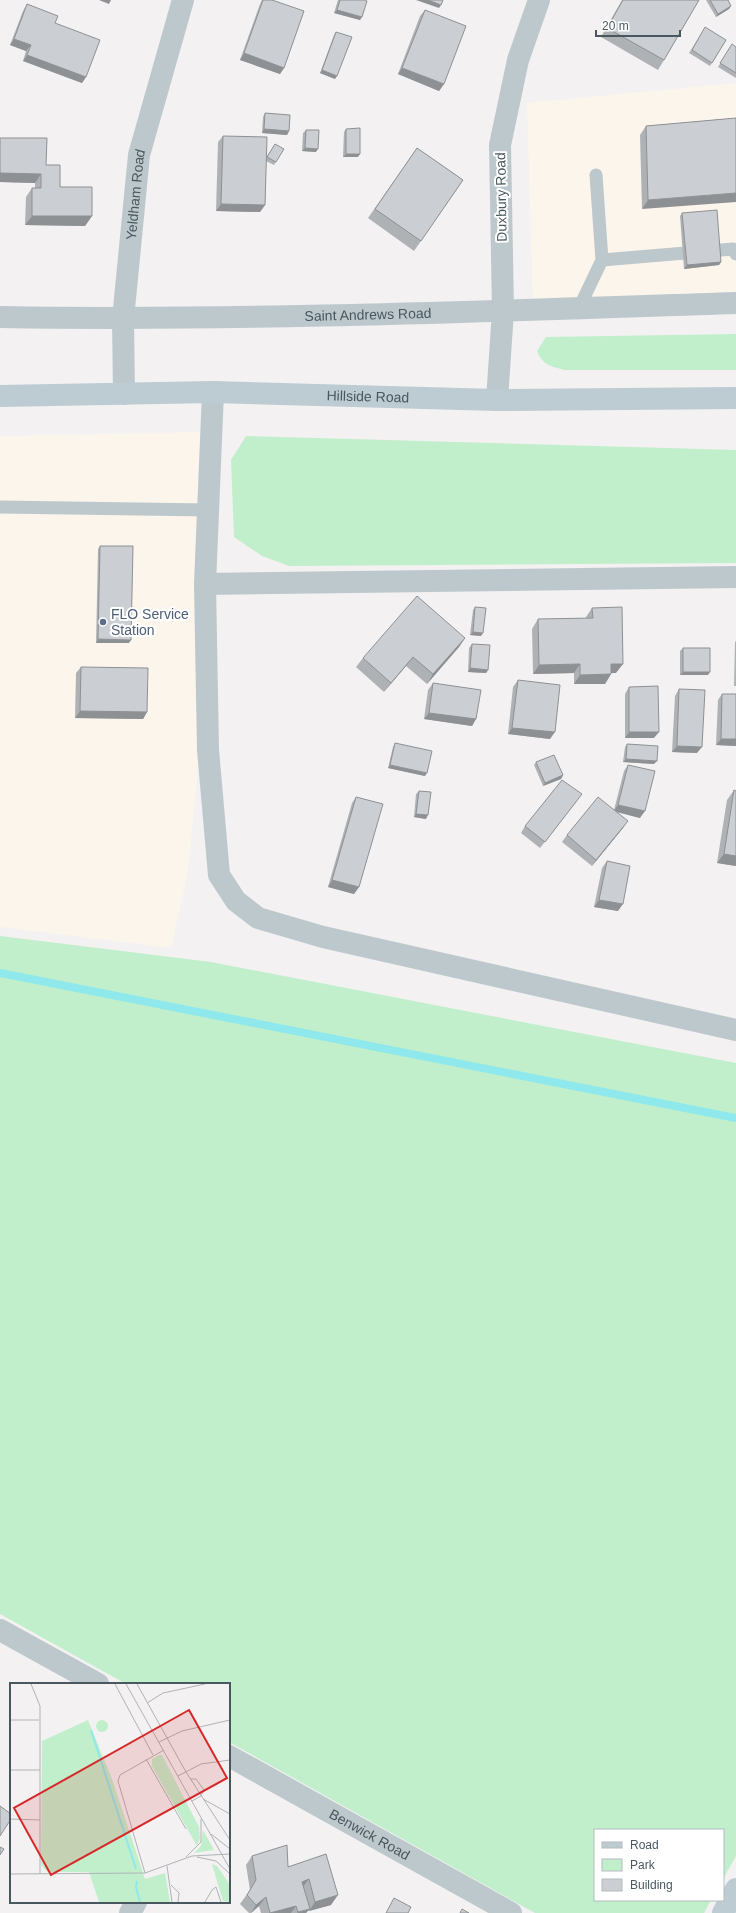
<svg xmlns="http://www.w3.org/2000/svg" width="736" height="1913" viewBox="0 0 736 1913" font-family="Helvetica,sans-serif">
<rect width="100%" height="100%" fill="#f3f1f2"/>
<path fill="#fcf5ec" d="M736,83V298L533,308L527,103Z
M202,432L199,756L188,872L171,948L0,927V436Z"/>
<path fill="#c1efcb" d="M736,334V370H564C551,366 542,365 537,351L546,337Z
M246,436L736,450V563L289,566L262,556L234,537L231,460Z
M0,936L211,962L736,1063V1856L723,1879V1830H595V1900H711L704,1913H535L229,1742V1684H126L0,1614Z"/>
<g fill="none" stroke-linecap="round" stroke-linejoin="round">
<path stroke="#8fe8eb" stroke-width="8" d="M0,973L736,1118"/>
<path stroke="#bdc8cd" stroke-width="13" d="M596,175L602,260
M579,308L602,260L733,249L736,254
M0,507L208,510"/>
<g stroke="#bdc8cd" stroke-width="22">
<path id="s1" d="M0,317C245,321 491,311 736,303"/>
<path d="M213,392L205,584L208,750L219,875L236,901L258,918L323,937L736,1030"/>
<path id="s2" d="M124,394L123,319L139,155L183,0"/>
<path d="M497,400L503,311L500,145L518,60L539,0"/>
<path d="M205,584L736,577"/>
<path d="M0,1630L98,1684"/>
<path id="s3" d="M229,1756L511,1913"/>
<path d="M130,1913L136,1902"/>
</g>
<g stroke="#bdcbd2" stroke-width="22">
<path id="s4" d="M0,396L213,392L497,400L736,398"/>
<path d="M723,1913L736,1889"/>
</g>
</g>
<path fill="#afb2b5" d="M262,0H272L284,68L280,74L240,60L260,4Z
M338,0H365L360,20L334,13Z
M622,0H699L664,60L658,70L601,37Z
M706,0H728L731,6L729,9L716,17Z
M27,4L55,23L86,77L82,83L23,61L26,51L10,45L23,11Z
M425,10L444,84L439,91L398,74L420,16Z
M703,31L726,40L710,66L689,53Z
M336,32L337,76L335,79L320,73L334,35Z
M736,47V78L718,67L730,48Z
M265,113L289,131L287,135L262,133L263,117Z
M736,118L642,209L640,135L646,126Z
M346,129L358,157H343L344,132Z
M306,130L316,152L302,151L303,133Z
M223,136L266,158L275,144L276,162L274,165L266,161L265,205L260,212L216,211L218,142Z
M0,138L46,165L60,187L92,216L85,226L25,225L26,197L32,188H35V183L0,182Z
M417,148L463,180L414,251L368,218Z
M682,213L721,262L719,265L684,269L680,216Z
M100,546L129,643H96L98,549Z
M475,607L481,636L470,635L473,610Z
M592,608L616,673H611V674L605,684H574V673L533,674L532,629L538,619H586V617Z
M465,638L459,647L427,684L406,666L384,692L356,667L363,658Z
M736,641V686H734L735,642Z
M472,644L488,670L486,673L468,672L469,648Z
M683,648L708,675H680V651Z
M81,667L147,712L143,719L75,718L76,673Z
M518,680L550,739L508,734L513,687Z
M433,683L476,719L472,726L424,719L428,690Z
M629,687L654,738H625V694Z
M679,689L697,753L672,752L675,696Z
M722,694L736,746L716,745L718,700Z
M395,743L425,776L388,768L393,747Z
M627,744L654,764L623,762L625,747Z
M536,762L563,775L561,779L543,786L534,765Z
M628,765L640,818L616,812L623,828L592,866L562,842L567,835L614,810L624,771Z
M734,790L736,866L717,863L727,800Z
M419,791L426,819L414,817L416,794Z
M356,797L359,887L354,894L328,887L352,803Z
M577,801L540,848L521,833L525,826Z
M607,861L618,911L594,907L602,868Z
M326,1854L331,1905L309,1911L308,1910L306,1913H261L259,1906L251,1913H249L240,1904L250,1890L246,1865L252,1856L288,1867Z"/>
<path fill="#8e9194" d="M99,0H111L109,4Z
M416,0H428L441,5L439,8Z
M731,6L729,9L716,17L718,14Z
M337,10L362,17L360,20L334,13Z
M14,39L31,45L26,51L10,45Z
M244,53L284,68L280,74L240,60Z
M27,55L86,77L82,83L23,61Z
M402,68L444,84L439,91L398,74Z
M322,70L337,76L335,79L320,73Z
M264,129L289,131L287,135L262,133Z
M305,148L318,149L316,152L302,151Z
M346,154H360L358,157H343Z
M0,173L41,174L35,183L0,182Z
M736,193V202L642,209L648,200Z
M221,204L265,205L260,212L216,211Z
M32,216H92L85,226L25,225Z
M721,262L719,265L684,269L687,265Z
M473,632L483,633L481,636L470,635Z
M465,638L459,647L427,684L433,674Z
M98,639L131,640L129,643H96Z
M413,657L406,666L384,692L391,683Z
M580,664L574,673L533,674L539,665Z
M611,664H623L616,673H605Z
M470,668L488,670L486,673L468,672Z
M683,672H710L708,675H680Z
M611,674L605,684H574L580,675Z
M80,711L147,712L143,719L75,718Z
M429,713L476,719L472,726L424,719Z
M512,728L555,732L550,739L508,734Z
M629,732H659L654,738H625Z
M721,739H736V746L716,745Z
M677,746L702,747L697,753L672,752Z
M626,759L657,761L654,764L623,762Z
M390,765L427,773L425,776L388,768Z
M563,775L561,779L543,786L545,783Z
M618,805L645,811L640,818L614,811Z
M416,814L428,815L426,819L414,817Z
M628,821L623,828L592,866L596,860Z
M724,854L736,856V866L717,863Z
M332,880L359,887L354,894L328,887Z
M599,900L623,904L618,911L594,907Z
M309,1879L302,1888V1882Z
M338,1895L331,1905L309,1911L315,1902Z
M266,1897L259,1906L251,1913L256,1905Z
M296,1906L291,1913H270Z
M310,1909L306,1913H297L298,1912Z"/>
<path fill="#cbcfd3" stroke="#8e9194" d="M263,0H272L304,11L284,68L244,53Z
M340,0H365L367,1L362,17L337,10Z
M428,0H443L441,5Z
M623,0H699L664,60L607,28Z
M710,0H728L731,6L718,14Z
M27,4L58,16L55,23L100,40L86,77L27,55L31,45L14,39Z
M425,10L466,26L444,84L402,68Z
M705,27L726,40L712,63L692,50Z
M336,32L352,37L337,76L322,70Z
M732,44L736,47V73L720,63Z
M265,113L290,115L289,131L264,129Z
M736,118V193L648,200L646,126Z
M360,128V154H346V129Z
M306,130H319L318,149L305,148Z
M223,136L267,137L265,205L221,204Z
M0,138H47L46,165H60V187H92V216H32V188H41V174L0,173Z
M275,144L284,149L276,162L267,157Z
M417,148L463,180L421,241L375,209Z
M717,210L721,262L687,265L682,213Z
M100,546H133L131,640L98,639Z
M417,596L465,638L433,674L413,657L391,683L363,658Z
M475,607L486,608L483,633L473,632Z
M622,607L623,664H611V674L580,675V664L539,665L538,619L593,618L592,608Z
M472,644L490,645L488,670L470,668Z
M683,648H710V672H683Z
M81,667L148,668L147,712L80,711Z
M518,680L560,685L555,732L512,728Z
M433,683L481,690L476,719L429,713Z
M658,686L659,732H629V687Z
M679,689L705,690L702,747L677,746Z
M722,694H736V739H721Z
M395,743L432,751L427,773L390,765Z
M627,744L658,746L657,761L626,759Z
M554,755L563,775L545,783L536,762Z
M628,765L655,771L645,811L618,805Z
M562,780L582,794L545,842L525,826Z
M734,790L736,791V856L724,854Z
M419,791L431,792L428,815L416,814Z
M356,797L383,804L359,887L332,880Z
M598,797L628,821L596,860L567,835Z
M607,861L630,866L623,904L599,900Z
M0,1806L11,1814V1819L0,1836Z
M287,1845L288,1867L326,1854L338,1895L315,1902L309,1879L302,1882L310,1909L298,1912L296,1906L270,1913L266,1897L256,1905L247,1895L256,1880L252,1856Z
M0,1847L4,1849L0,1855Z
M394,1898L411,1907L408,1913H386Z
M462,1909L469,1913H460Z"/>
<circle fill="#5c6f8a" stroke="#fff" stroke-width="1.5" cx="103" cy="622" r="4"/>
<g text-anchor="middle" stroke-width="4" stroke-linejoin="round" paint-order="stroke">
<g font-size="14" fill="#49585f" stroke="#fff">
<text dy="5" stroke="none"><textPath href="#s2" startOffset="200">Yeldham Road</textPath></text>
<text transform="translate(501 197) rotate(-91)" y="5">Duxbury Road</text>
<text dy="5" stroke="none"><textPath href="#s1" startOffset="368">Saint Andrews Road</textPath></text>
<text dy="5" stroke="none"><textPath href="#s4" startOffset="368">Hillside Road</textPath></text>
<text dy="5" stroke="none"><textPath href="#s3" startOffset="161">Benwick Road</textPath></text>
</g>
<g font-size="14" fill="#4e5e75" stroke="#fff" text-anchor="start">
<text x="111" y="619">FLO Service<tspan x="111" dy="16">Station</tspan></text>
</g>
</g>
<g transform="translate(10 1683)">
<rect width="220" height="220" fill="#f3f1f2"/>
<path d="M78,37L102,96L135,196L155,190L160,219H89L79,189H37L31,182L32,58ZM86 43a6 6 0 1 1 12 0a6 6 0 1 1-12 0ZM149,72H152L189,144L190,155L187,163L142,83V76ZM193,147L204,167L184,170L191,163ZM202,181L207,183L220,202V219L213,218Z" fill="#c1efcb"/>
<path fill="none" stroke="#8fe8eb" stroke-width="2" d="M81,47L126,186M127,198L126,204L130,219"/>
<path fill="none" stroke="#afb4b7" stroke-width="1" d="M21,1L30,23V191M105,1L143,72M116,1L211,170M127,1L176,89L220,157M137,20L153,10L195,1M0,37H29M149,59L172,48L220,37M136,76L176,146M0,87H30M168,93L191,81L220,77M180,96H186L194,107L191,113L182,118M193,116L220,131M0,136L30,137M201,151L220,166M211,170L220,186M176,174L191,159V136M187,174L206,178L220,191M157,183L162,219M135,190L108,98L110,92L154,67M0,191L135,190L182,173L220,171M161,202L169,210L168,219M195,219L202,207L206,204L211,219"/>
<path fill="#d62828" fill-opacity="0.15" stroke="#d62828" stroke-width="2" d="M179,27L217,95L41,192L4,125Z"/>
<rect width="220" height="220" fill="none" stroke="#49585f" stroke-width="2"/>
</g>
<rect x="594" y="1829" width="130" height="72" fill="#ffffff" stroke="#b6bcbf"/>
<rect x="602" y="1842" width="20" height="6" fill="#bdcbd2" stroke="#b6bcbf"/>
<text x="630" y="1849" font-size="12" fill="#49585f">Road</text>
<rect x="602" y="1859" width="20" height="12" fill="#c1efcb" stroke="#b6bcbf"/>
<text x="630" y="1869" font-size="12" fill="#49585f">Park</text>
<rect x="602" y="1879" width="20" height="12" fill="#cbcfd3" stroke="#b6bcbf"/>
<text x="630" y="1889" font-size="12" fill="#49585f">Building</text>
<path d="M596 30v6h84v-6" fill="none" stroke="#49585f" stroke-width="2"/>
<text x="602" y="30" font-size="12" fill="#49585f" stroke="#ffffff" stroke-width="3" paint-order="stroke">20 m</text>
</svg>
